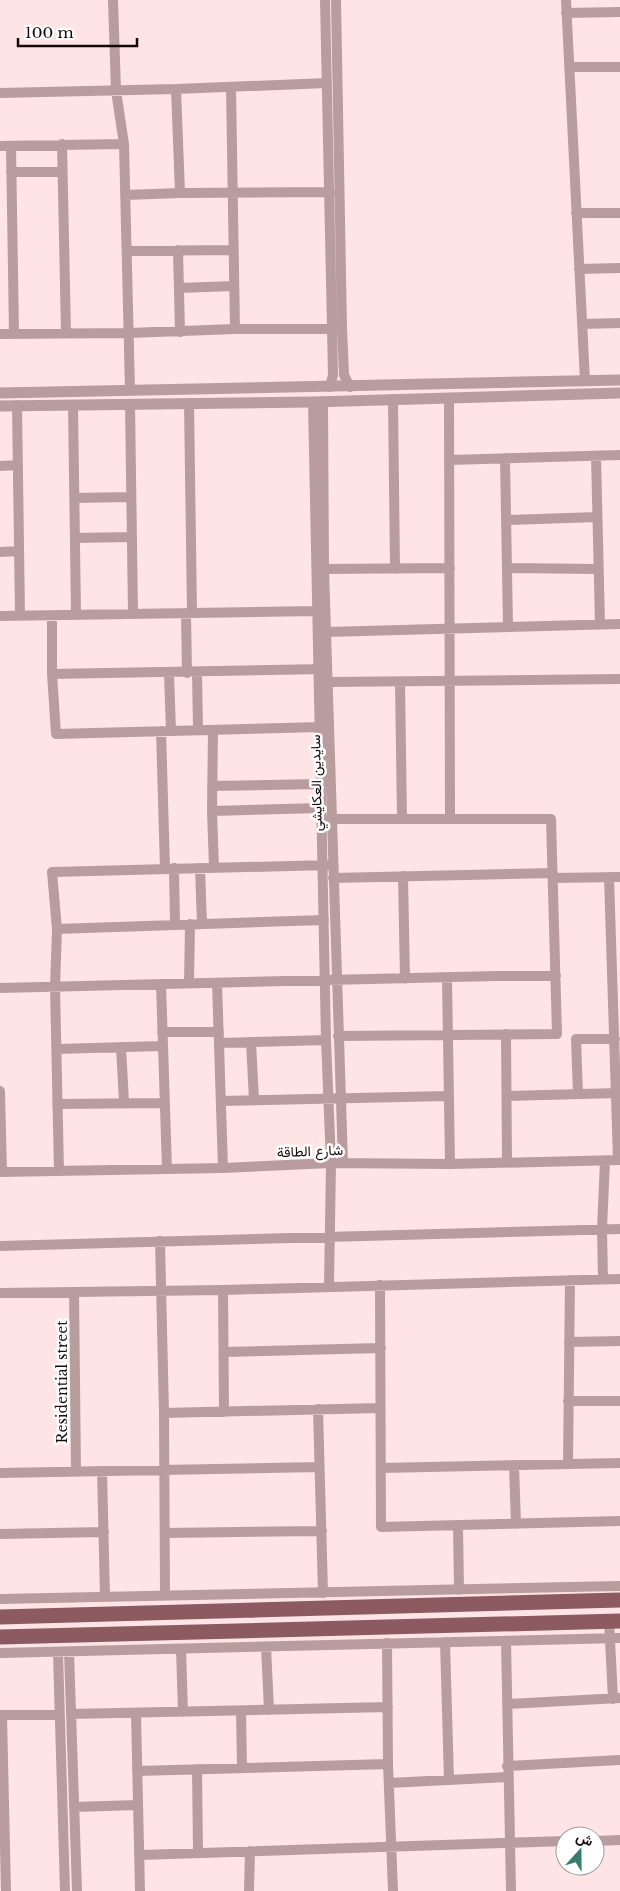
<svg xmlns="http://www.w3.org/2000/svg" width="620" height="1891" viewBox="0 0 620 1891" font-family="'Libre Baskerville',Vazirmatn,serif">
<rect width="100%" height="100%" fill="#ffe4e5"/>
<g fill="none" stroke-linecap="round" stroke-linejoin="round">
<path stroke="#b99d9e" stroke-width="10" d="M113,0L116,91L124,144L130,390
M325,0L333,375L330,387
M336,0L342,328L344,375L350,387
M566,0L585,381
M566,13L620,12
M569,67H620
M231,88L235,329
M176,89L180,193
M0,93L176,89L327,83
M62,144L66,333
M0,146L124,144
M11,146L14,334
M11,172H62
M125,195L180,193L330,192
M576,213H620
M178,250L180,332
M127,251L233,250
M579,269L620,268
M179,288L234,286
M582,324L620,323
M0,334L129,333L235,329H332
M449,398L450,819
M393,399L395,569
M313,402L326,1040L331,1163L329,1286
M323,402L324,569L343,1163
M189,403L192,612
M130,404L133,613
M17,405L20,615
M73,405L76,614
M596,456L600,624
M505,458L508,627
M449,460L620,455
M0,466L18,465
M75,498L131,497
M506,520L597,517
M75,538L132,537
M0,552L19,551
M507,568L598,569
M324,569L450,568
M186,613L187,673
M0,616L318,611
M52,616V674L56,734L320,727
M326,632L620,624
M197,672L198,730
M169,673L171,731
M52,674L326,669
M328,682L620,679
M400,682L402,819
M213,730L212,811L214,867
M161,731L165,868
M212,786L321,784
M212,811L322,808
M330,819H551L557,1034L338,1036
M174,868L175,925
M200,868L202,924
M403,876L405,979
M609,877L618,1160
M333,878L553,873
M553,878L620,877
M57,929L324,920
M447,978L450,1164
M189,983L190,924
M217,983L223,1168
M161,984L167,1169
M0,988L496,976H556
M162,1032H219
M506,1034L507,1163
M251,1042L254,1100
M219,1043L326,1040
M121,1047L124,1102
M57,1049L162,1046
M0,1091L2,1172
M578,1094L576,1039H615
M507,1096L617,1093
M221,1101L448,1096
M57,1104L164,1103
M59,1171L55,987L57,929L52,872L329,865
M0,1172L223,1168L331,1163L450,1164L620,1160
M160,1241L164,1413L165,1595
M0,1246L620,1229
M603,1279L602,1229L605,1161
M380,1285L381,1527L620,1521
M223,1290L224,1412
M74,1292L76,1472
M0,1293L223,1290L620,1279
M569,1342L620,1341
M224,1352L381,1348
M568,1401H620
M318,1409L323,1593
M164,1413L380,1408
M568,1464L570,1280
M514,1466L516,1524
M381,1468L620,1463
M102,1471L105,1596
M0,1473L319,1467
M458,1525L459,1590
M165,1533L322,1531
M0,1534L104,1532
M0,1599L620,1586
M609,1621L613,1699
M506,1641L511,1891
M445,1642L449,1780
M387,1643L388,1764L393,1891
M266,1647L269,1710
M181,1649L183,1712
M69,1652L77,1891
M0,1653L620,1638
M58,1653L65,1891
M507,1704L620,1698
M241,1711L242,1767
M136,1713L140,1891
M71,1714L388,1707
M0,1715H60
M2,1715L6,1891
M507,1766L620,1760
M197,1769L198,1853
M137,1771L388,1764
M389,1783L508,1777
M74,1807L137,1805
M595,1841L620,1840
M140,1855L565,1841
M249,1891L250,1851"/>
<path stroke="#b99d9e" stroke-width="11" d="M0,393L620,380
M0,406L313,402L620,393"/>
<path stroke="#8b5b5f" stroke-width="15" d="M0,1617L620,1600
M0,1637L620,1621"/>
</g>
<g text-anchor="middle" stroke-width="5" stroke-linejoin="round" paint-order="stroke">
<g font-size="14" fill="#150809" stroke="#fff">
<text transform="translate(316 783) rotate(-91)" y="5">سايدين العكايشي</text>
<text transform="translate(310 1151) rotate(-2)" y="5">شارع الطاقة</text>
<text transform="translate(62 1382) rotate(-90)" y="5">Residential street</text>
</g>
</g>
<g transform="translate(580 1851) rotate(21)"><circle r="24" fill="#ffffff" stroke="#a19c9d"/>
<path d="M0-4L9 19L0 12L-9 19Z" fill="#397b6c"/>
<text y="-8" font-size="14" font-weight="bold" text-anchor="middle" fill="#150809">ش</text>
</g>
<path d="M18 38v8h119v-8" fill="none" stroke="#150809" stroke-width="2.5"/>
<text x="25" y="38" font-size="15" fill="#150809" stroke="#ffffff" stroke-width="4" paint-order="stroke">100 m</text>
</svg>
